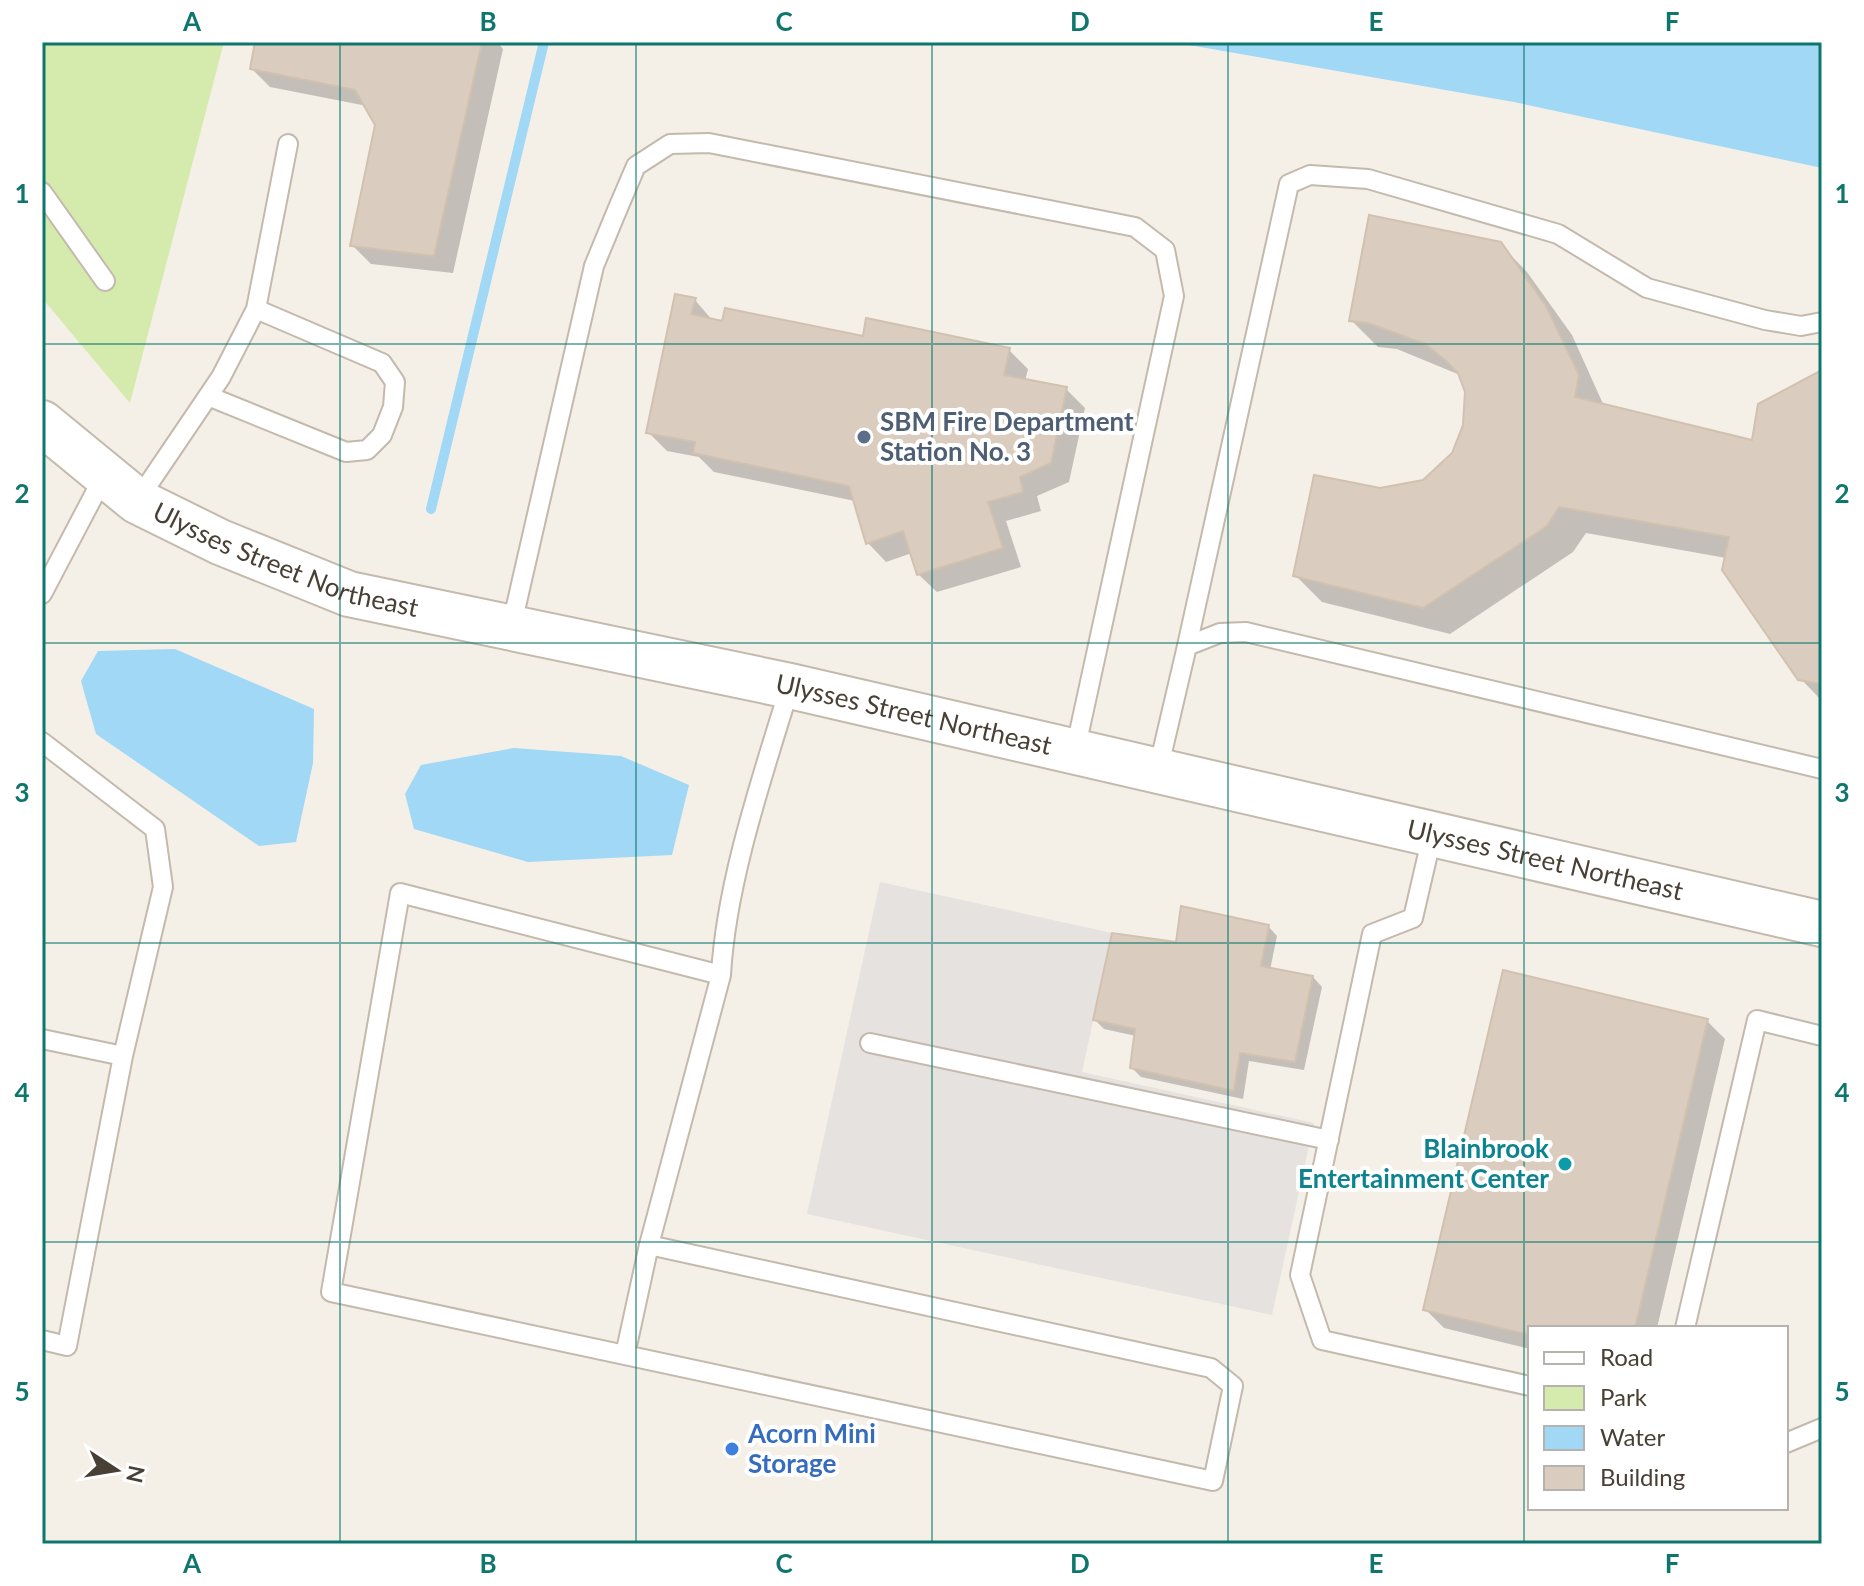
<svg xmlns="http://www.w3.org/2000/svg" width="1864" height="1586" viewBox="0 0 1864 1586" font-family="Lato,sans-serif">
<rect width="100%" height="100%" fill="#f4efe7"/>
<path fill="#d4ebad" d="M42,42H224L130,403L42,298Z"/>
<path fill="#e5e2df" d="M880,882L1112,933L1082,1072L1314,1123L1272,1315L807,1214Z"/>
<path fill="#a0d8f5" d="M1172,42H1822V168L1514,102Z
M175,649L314,709L313,763L296,842L259,846L96,734L81,681L98,651Z
M514,748L621,756L689,785L672,855L528,862L414,829L405,794L421,765Z"/>
<path fill="#0003" d="M257,42H497L503,49L453,273L371,264L352,245L377,125L367,106L270,87L252,69Z
M1500,244L1527,272L1572,335L1604,406L1754,443L1822,373V701L1800,678L1726,558L1586,533L1573,552L1450,634L1322,602L1295,575L1380,490L1424,482L1453,454L1465,425L1467,392L1460,375L1397,349L1378,347L1351,320Z
M695,300L713,321L1009,350L1028,369L1025,381L1066,389L1085,408L1069,482L1037,496L1041,511L1006,521L1021,567L937,592L918,574L912,553L886,562L868,543L855,501L714,472L699,457L667,451L648,432Z
M1268,926L1277,936L1270,970L1313,977L1322,987L1304,1070L1249,1061L1243,1099L1141,1077L1132,1068L1136,1036L1104,1029L1095,1020L1177,944Z
M1707,1021L1725,1039L1657,1328H1530V1349L1444,1328L1425,1309Z"/>
<g fill="none" stroke-linecap="round" stroke-linejoin="round">
<path stroke="#a0d8f5" stroke-width="10" d="M431,509L544,42"/>
</g>
<path fill="#dacdbf" stroke="#d2c1ae" stroke-width="2" d="M255,42H482L434,256L350,246L375,125L355,90L250,69Z
M1369,215L1501,242L1546,306L1579,375L1575,397L1752,440L1758,404L1822,370V684L1798,680L1722,570L1729,537L1559,507L1547,526L1423,608L1293,576L1314,475L1380,488L1423,480L1452,453L1463,425L1465,392L1458,373L1445,360L1425,344L1368,323L1349,321Z
M675,294L696,298L691,314L722,321L725,308L863,336L866,318L1010,348L1004,375L1067,387L1051,463L1020,477L1023,492L988,502L1003,548L917,575L903,531L866,544L849,486L693,453L695,442L646,433Z
M1181,906L1269,925L1261,966L1313,976L1295,1062L1240,1053L1234,1091L1130,1068L1135,1029L1093,1020L1112,933L1176,942Z
M1503,970L1708,1019L1635,1328H1530V1335L1423,1310Z"/>
<g fill="none" stroke-linecap="round" stroke-linejoin="round">
<g stroke="#c4b9ac" stroke-width="22">
<path id="service" d="M42,192L105,281
M208,396L346,452L367,450L382,435L393,407L395,382L382,363L256,309
M137,501L221,377L256,309L288,144
M42,594L104,476
M511,628L594,266L618,208L636,166L670,144L709,143L1135,227L1165,250L1174,296L1075,751
M1187,646L1289,184L1310,175L1368,179L1558,234L1647,288L1765,320L1801,326L1822,322
M42,742L155,829L163,887L123,1056L67,1346L42,1340
M1158,770L1187,646L1220,633L1246,632L1822,769
M1433,832L1413,918L1372,934L1300,1275L1322,1340L1530,1386
M42,1039L123,1056
M870,1043L1329,1140
M649,1245L721,975
M1685,1328L1757,1020L1822,1036
M625,1355L649,1245L1211,1368L1233,1386L1213,1481L331,1292L400,893L721,975C726,882 763,775 790,686
M1786,1443L1822,1428"/>
</g>
<g stroke="#c4b9ac" stroke-width="48">
<g id="tertiary">
<path id="s1" d="M42,423L137,501L220,542L349,594L790,686L1822,924"/>
</g>
</g>
<use href="#service" stroke="#fff" stroke-width="18"/>
<use href="#tertiary" stroke="#fff" stroke-width="44"/>
</g>
<path fill="none" stroke="#0f766e" stroke-width="2" stroke-opacity="0.55" d="M340,42V1544M636,42V1544M932,42V1544M1228,42V1544M1524,42V1544M42,344H1822M42,643H1822M42,943H1822M42,1242H1822"/>
<circle fill="#5c6f8a" stroke="#fff" stroke-width="3" cx="864" cy="437" r="8"/>
<circle fill="#0f9aa8" stroke="#fff" stroke-width="3" cx="1565" cy="1164" r="8"/>
<circle fill="#3f7fe0" stroke="#fff" stroke-width="3" cx="732" cy="1449" r="8"/>
<g text-anchor="middle" stroke-width="8" stroke-linejoin="round" paint-order="stroke">
<g font-size="26" font-weight="bold" fill="#4e5e75" stroke="#fff" text-anchor="start">
<text x="880" y="431">SBM Fire Department<tspan x="880" dy="30">Station No. 3</tspan></text>
</g>
<g font-size="26" fill="#483f35" stroke="#fff">
<text dy="9" stroke="none"><textPath href="#s1" startOffset="284">Ulysses Street Northeast</textPath></text>
<text dy="9" stroke="none"><textPath href="#s1" startOffset="932">Ulysses Street Northeast</textPath></text>
<text dy="9" stroke="none"><textPath href="#s1" startOffset="1580">Ulysses Street Northeast</textPath></text>
</g>
<g font-size="26" font-weight="bold" fill="#0d838f" stroke="#fff" text-anchor="end">
<text x="1549" y="1158">Blainbrook<tspan x="1549" dy="30">Entertainment Center</tspan></text>
</g>
<g font-size="26" font-weight="bold" fill="#366cbe" stroke="#fff" text-anchor="start">
<text x="748" y="1443">Acorn Mini<tspan x="748" dy="30">Storage</tspan></text>
</g>
</g>
<rect width="1864" height="1586" fill="none" stroke="#ffffff" stroke-width="88"/>
<rect x="1528" y="1326" width="260" height="184" fill="#ffffff" stroke="#b6b2ae" stroke-width="2"/>
<rect x="1544" y="1352" width="40" height="12" fill="#ffffff" stroke="#b6b2ae" stroke-width="2"/>
<text x="1600" y="1366" font-size="24" fill="#483f35">Road</text>
<rect x="1544" y="1386" width="40" height="24" fill="#d4ebad" stroke="#b6b2ae" stroke-width="2"/>
<text x="1600" y="1406" font-size="24" fill="#483f35">Park</text>
<rect x="1544" y="1426" width="40" height="24" fill="#a0d8f5" stroke="#b6b2ae" stroke-width="2"/>
<text x="1600" y="1446" font-size="24" fill="#483f35">Water</text>
<rect x="1544" y="1466" width="40" height="24" fill="#dacdbf" stroke="#b6b2ae" stroke-width="2"/>
<text x="1600" y="1486" font-size="24" fill="#483f35">Building</text>
<g transform="translate(116 1470) rotate(102)" stroke="#ffffff" stroke-width="6" paint-order="stroke">
<path d="M0-6L14 30L0 20L-14 30Z" fill="#483f35"/>
<text y="-12" font-size="22" font-weight="bold" text-anchor="middle" fill="#483f35">N</text>
</g>
<rect x="44" y="44" width="1776" height="1498" fill="none" stroke="#0f766e" stroke-width="3"/>
<g font-size="26" text-anchor="middle" font-weight="bold" fill="#0f766e">
<text x="192" y="31">A</text>
<text x="488" y="31">B</text>
<text x="784" y="31">C</text>
<text x="1080" y="31">D</text>
<text x="1376" y="31">E</text>
<text x="1672" y="31">F</text>
<text x="22" y="203">1</text>
<text x="1842" y="203">1</text>
<text x="22" y="503">2</text>
<text x="1842" y="503">2</text>
<text x="22" y="802">3</text>
<text x="1842" y="802">3</text>
<text x="22" y="1102">4</text>
<text x="1842" y="1102">4</text>
<text x="22" y="1401">5</text>
<text x="1842" y="1401">5</text>
<text x="192" y="1573">A</text>
<text x="488" y="1573">B</text>
<text x="784" y="1573">C</text>
<text x="1080" y="1573">D</text>
<text x="1376" y="1573">E</text>
<text x="1672" y="1573">F</text>
</g>
</svg>
